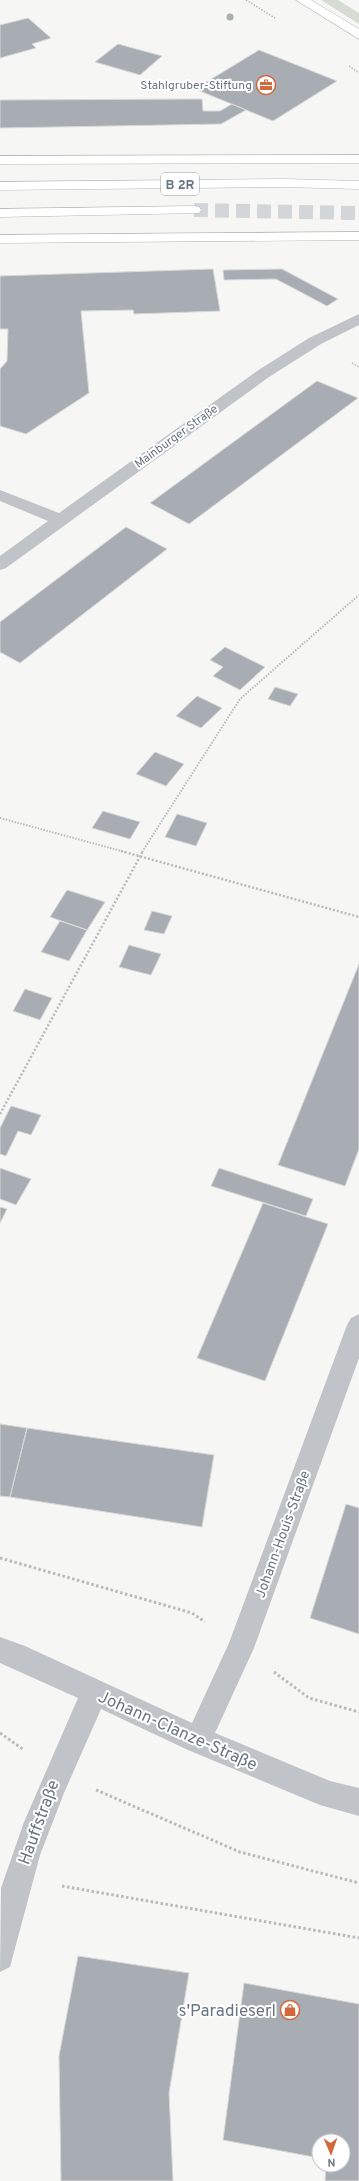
<svg xmlns="http://www.w3.org/2000/svg" width="359" height="2181" viewBox="0 0 359 2181" font-family="Overpass,sans-serif">
<rect width="100%" height="100%" fill="#f6f7f4"/>
<path fill="#d6dbd4" d="M321,0H338L359,13V24Z"/>
<path fill="#a7adb3" stroke="#d8d8d7" d="M28,18L51,38L32,44L36,48L0,58V25Z
M118,44L162,56L140,75L95,62Z
M259,50L337,81L273,121L195,89Z
M202,99L203,111H220L232,104L246,110L221,124L0,128V100Z
M213,269L220,311L134,314L133,310L81,311L89,393L26,434L0,426V369L7,361L8,329H0V276Z
M282,269L338,299L327,306L276,279L224,280L223,270Z
M317,381L358,398L189,524L150,503Z
M126,527L167,549L20,663L0,652V622Z
M225,647L265,667L240,690L213,676L223,667L210,660Z
M275,687L298,694L290,706L268,699Z
M197,696L222,708L201,728L176,716Z
M155,752L184,764L166,786L136,774Z
M103,811L140,822L130,839L92,828Z
M177,814L207,823L196,846L165,837Z
M67,890L105,902L87,930L50,917Z
M152,911L172,916L164,934L144,930Z
M60,921L87,930L69,961L41,952Z
M129,945L161,954L151,975L119,967Z
M359,964V1149L345,1186L278,1165Z
M25,989L52,998L40,1020L13,1011Z
M11,1106L41,1115L31,1135L18,1131L6,1156L0,1154V1128Z
M0,1168L31,1179L16,1205L0,1199Z
M219,1168L313,1199L306,1216L211,1186Z
M263,1203L328,1224L265,1381L197,1358Z
M0,1207L7,1209L0,1223Z
M0,1424L27,1428L10,1497L0,1496Z
M27,1428L214,1455L202,1527L10,1497Z
M346,1504L359,1508V1634L310,1618Z
M78,1956L189,1973L169,2093L173,2181H61L59,2056Z
M244,1983L359,2004V2181H325L326,2165H343V2141H319V2158L223,2140Z"/>
<g fill="none" stroke-linecap="round" stroke-linejoin="round">
<path stroke="#d3d6d8" stroke-width="14" stroke-dasharray="14 7" stroke-linecap="butt" d="M194,210L359,213"/>
<g stroke="#b1b5ba" stroke-width="1">
<path id="secondary" d="M296,0H311L359,29V39Z"/>
</g>
<g stroke="#b3b6b9" stroke-width="1">
<path id="highway" d="M359,155V163L0,164V156Z
M285,179L359,181V189L285,187L0,190V182Z
M194,206L199,207L201,210L199,213L0,217V209Z
M359,232V240L0,243V235Z"/>
</g>
<path stroke="#b8bbbd" stroke-width="1.5" stroke-dasharray="1.5 1.5" stroke-linecap="butt" d="M246,0L275,18
M349,66L359,73
M352,363L359,367"/>
<path stroke="#b8bbbd" stroke-width="2" stroke-dasharray="1.5 1.5" stroke-linecap="butt" d="M0,818L125,852
M142,852L240,699L359,595"/>
<path stroke="#b8bbbd" stroke-width="2.5" stroke-dasharray="2 2" stroke-linecap="butt" d="M121,851L359,917
M0,1114L143,851"/>
<path stroke="#b8bbbd" stroke-width="3" stroke-dasharray="2.5 2.5" stroke-linecap="butt" d="M0,1558L192,1613L205,1622
M274,1672L309,1698L359,1712
M0,1733L24,1750
M96,1790L240,1852L359,1883
M62,1886L359,1938"/>
<path fill="#c0c3c7" fill-rule="evenodd" d="M359,314V325L321,344L269,377L6,568L0,570V556L48,521L0,501V490L59,513L257,371L309,338Z
M359,1314V1358L254,1648L215,1733L330,1781L359,1788V1816L320,1805L188,1750L101,1709L64,1793L40,1855L10,1967L0,1972L1,1888L24,1822L78,1698L0,1663V1637L25,1646L192,1723L229,1643L347,1325L351,1318Z"/>
<use href="#secondary" fill="#fff" fill-rule="evenodd"/>
<use href="#highway" fill="#fff" fill-rule="evenodd"/>
</g>
<circle fill="#a9b2a6" cx="230" cy="17" r="3.5"/>
<defs>
<g id="office-ring" transform="scale(1)"><circle r="9.5" fill="#fff" stroke="#d0693b" stroke-width="1.5"/><path d="M-6-3h4V-5.5h4V-3h4V5H-6ZM-1-4.5V-3h2v-1.5ZM-6 0V1H6V0Z" fill="#d0693b"/></g>
<g id="shop-ring" transform="scale(1)"><circle r="9.5" fill="#fff" stroke="#d0693b" stroke-width="1.5"/><path d="M-5-2.5h2.3a2.7 3.5 0 0 1 5.4 0H5L5.5 6h-11ZM-1.5-2.5h3a1.5 2.3 0 0 0-3 0Z" fill="#d0693b"/></g>
</defs>
<g fill-rule="evenodd">
<use href="#office-ring" x="266" y="85"/>
<use href="#shop-ring" x="290" y="2010"/>
</g>
<g text-anchor="middle" stroke-width="4" stroke-linejoin="round" paint-order="stroke">
<g font-size="12" fill="#697582" stroke="#fff" text-anchor="end">
<text x="252" y="89">Stahlgruber-Stiftung</text>
</g>
<g font-size="12" fill="#697582" stroke="#fff">
<text transform="translate(176 436) rotate(-36)" y="4">Mainburger Straße</text>
</g>
<rect fill="#fff" stroke="#969ea8" stroke-width="1" x="161" y="173" width="38" height="22" rx="3"/>
<g font-size="13" font-weight="bold" fill="#697582">
<text x="180" y="189">B 2R</text>
</g>
<g font-size="14" fill="#697582" stroke="#fff">
<text transform="translate(282 1534) rotate(-70)" y="5">Johann-Houis-Straße</text>
</g>
<g font-size="17" fill="#697582" stroke="#fff">
<text transform="translate(178 1730) rotate(24)" y="6">Johann-Clanze-Straße</text>
<text transform="translate(38 1822) rotate(-70)" y="6">Hauffstraße</text>
</g>
<g font-size="17" fill="#697582" stroke="#fff" text-anchor="end">
<text x="276" y="2016">s'Paradieserl</text>
</g>
</g>
<g transform="translate(331 2153) rotate(178)"><circle r="19" fill="#ffffff" stroke="#c3c8cd"/>
<path d="M0-3L7 15L0 10L-7 15Z" fill="#d0693b"/>
<text y="-6" font-size="11" font-weight="bold" text-anchor="middle" fill="#697582">N</text>
</g>
</svg>
